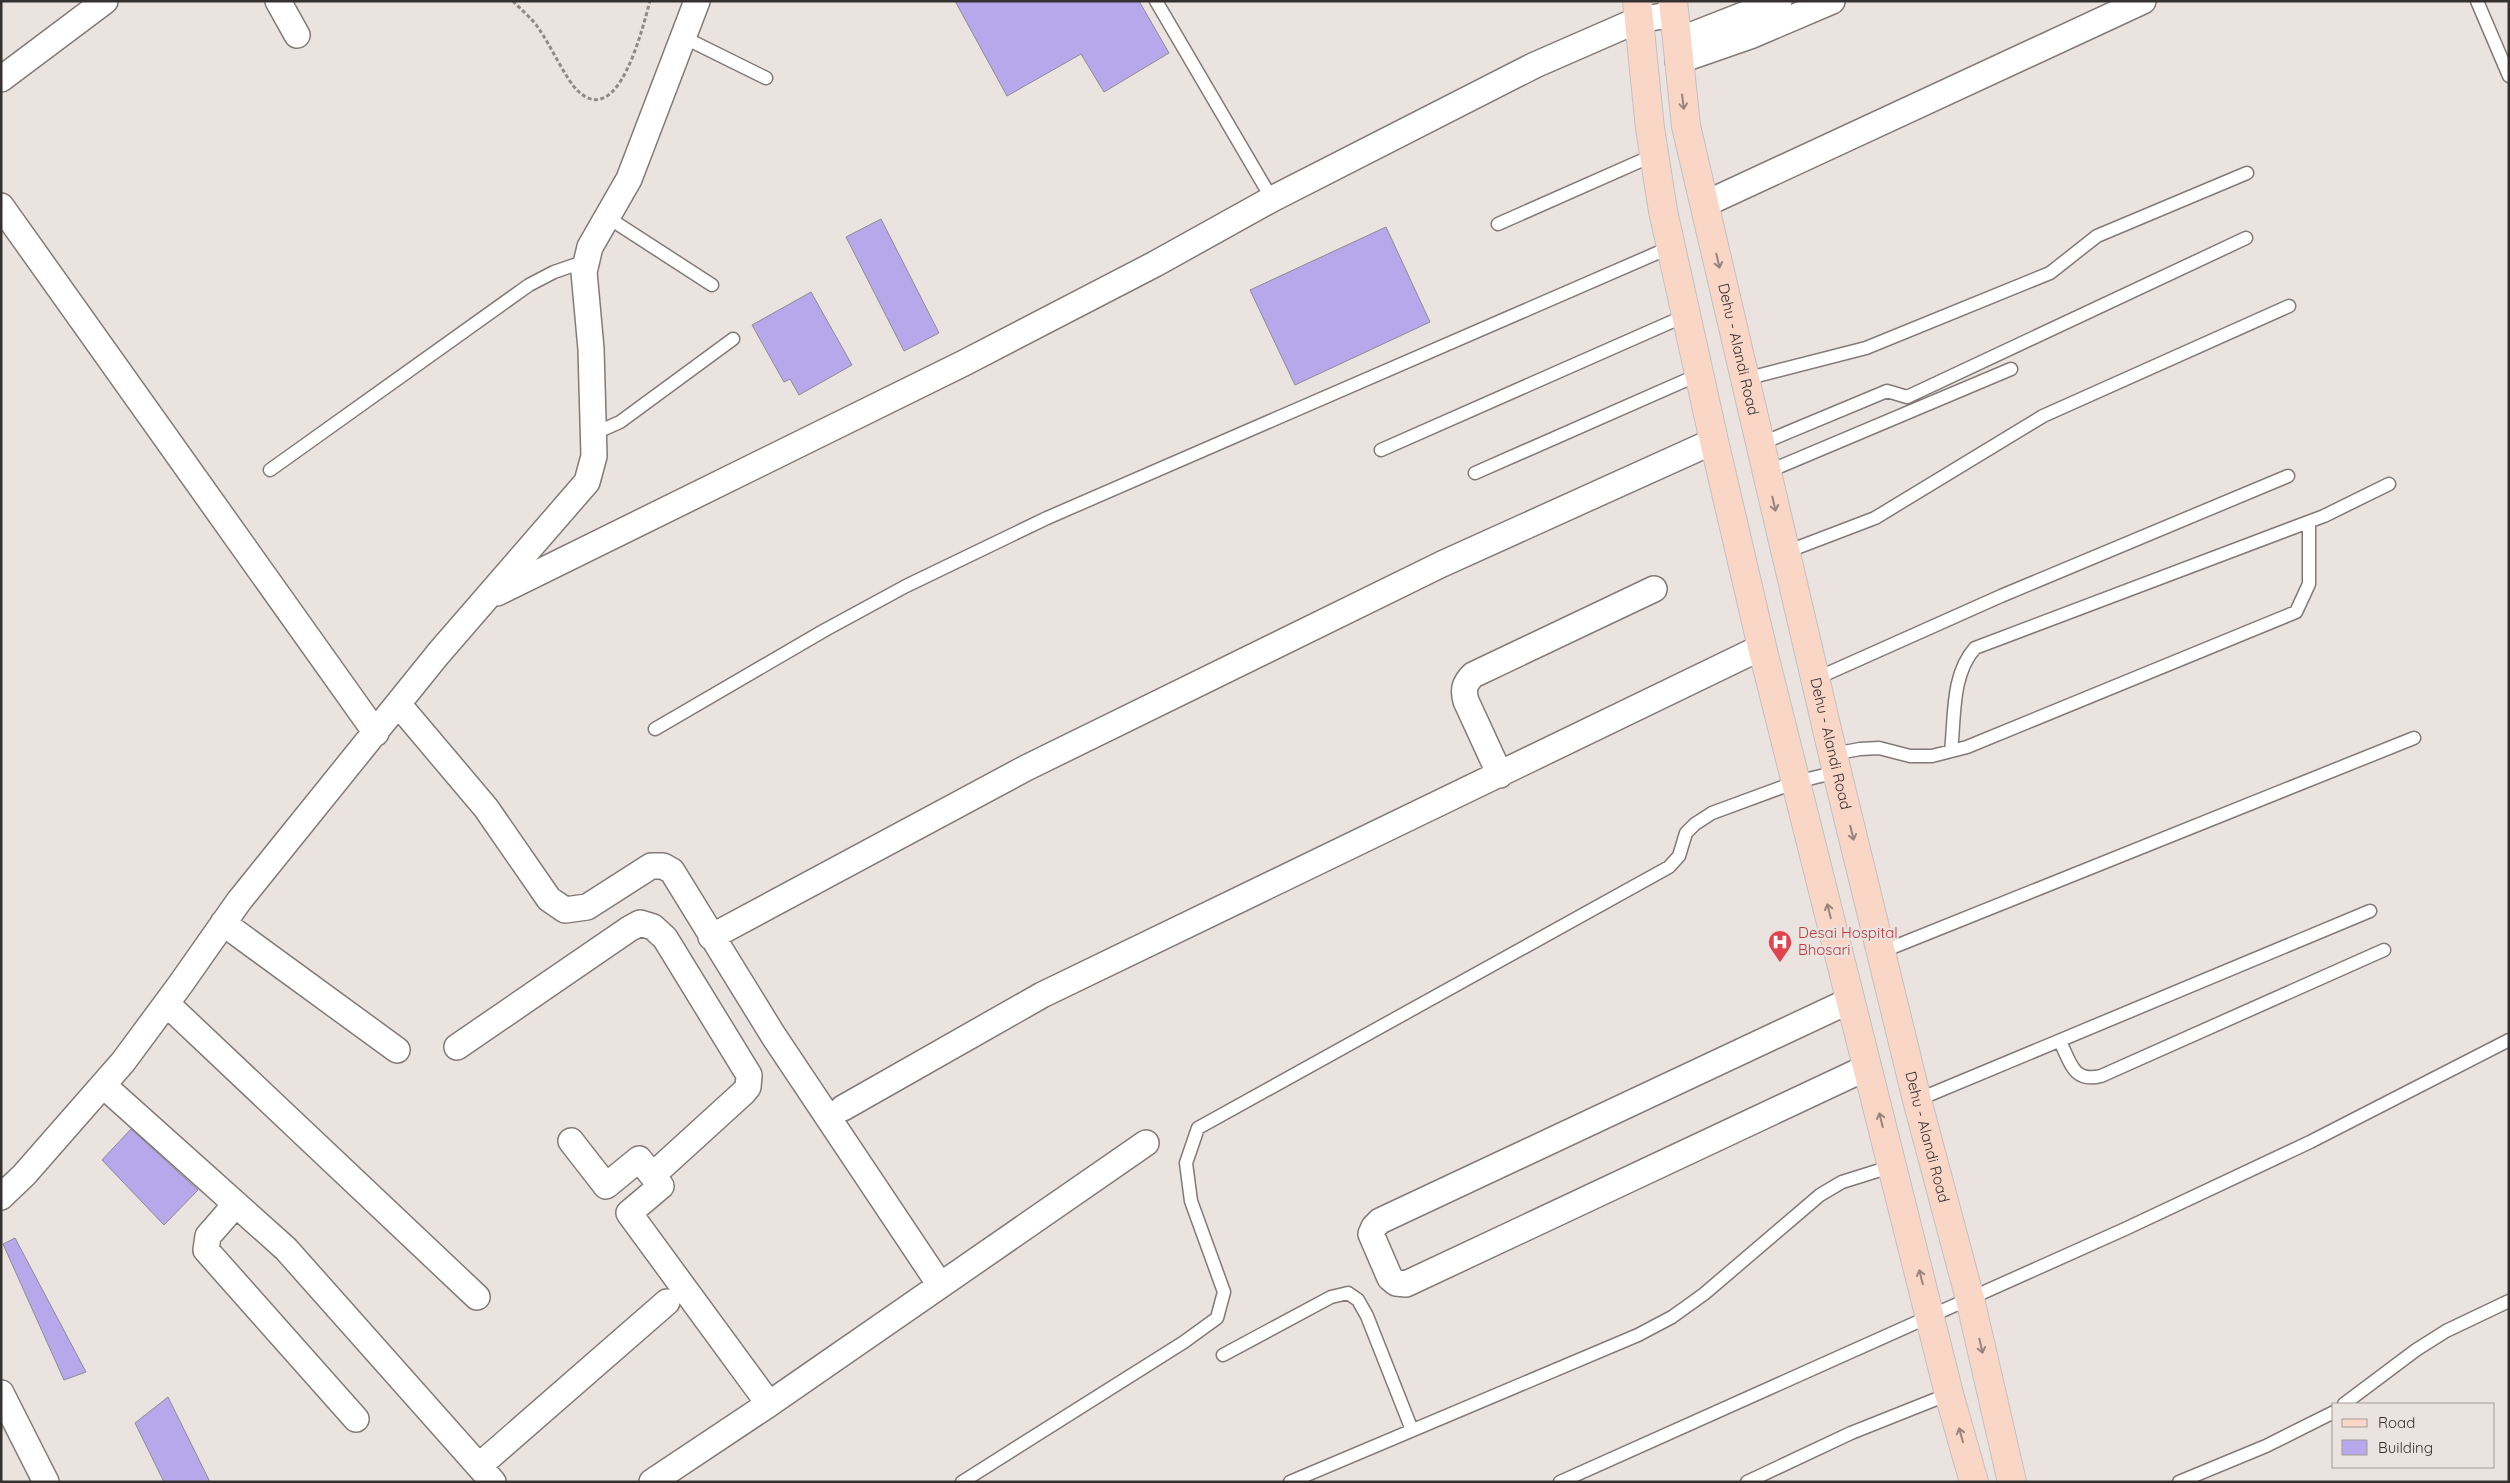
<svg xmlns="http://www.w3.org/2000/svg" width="2510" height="1483" viewBox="0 0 2510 1483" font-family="Quicksand,sans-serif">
<rect width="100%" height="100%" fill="#ebe3df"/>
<path fill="#b6a8eb" stroke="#8d8c93" d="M955,1H1139L1169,53L1104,92L1081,54L1007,96Z
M881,219L939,333L904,351L846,237Z
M1386,227L1430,322L1295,385L1250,290Z
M811,292L852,365L799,395L790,379L784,382L752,325Z
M131,1129L198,1190L164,1225L102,1160Z
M15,1238L86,1372L64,1380L3,1244Z
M168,1397L210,1482H164L135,1423Z"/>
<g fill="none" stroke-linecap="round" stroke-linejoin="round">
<g stroke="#827a78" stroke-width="15">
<path id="service" d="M1156,1L1272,199
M2477,1L2509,76
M683,37L766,78
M607,217L712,285
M1498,224L1654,155
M1745,379L1866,348L2050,273L2097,236L2247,173
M593,434L620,422L733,339
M1760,444L1887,391L1907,397L2246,238
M1381,450L1687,315
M270,470L529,285L554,272L586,261
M1767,472L2011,369
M1475,473L1700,374
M1786,552L1875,518L2043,416L2289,306
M1815,679L2001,596L2288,476
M655,729L825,630L906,586L1047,518L1671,247
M1951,751C1955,717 1951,675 1975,648L2324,516L2389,484
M1833,754L1860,749L1879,748L1910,756H1932L1967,747L2296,612L2309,584V522
M1881,952L2414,738
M2060,1041C2070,1062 2073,1083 2101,1076L2384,950
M1917,1100L2370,911
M1223,1355L1331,1297L1348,1293L1358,1300L1367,1316L1412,1430
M2344,1404L2416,1350L2446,1331L2509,1301
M962,1482L1184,1342L1217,1318L1224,1292L1191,1201L1186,1163L1198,1128L1669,867L1679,856L1686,833L1695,824L1712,813L1796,782L1837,772
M1290,1482L1638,1335L1672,1317L1704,1294L1820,1195L1842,1182L1893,1166
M1560,1482L2125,1229L2310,1142L2509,1040
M1747,1482L1851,1433L1949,1394
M2179,1482L2266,1446L2334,1412"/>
</g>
<g stroke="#827a78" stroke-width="28">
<path id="minor" d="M278,1L297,35
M1677,41L1779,1
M1678,61L1750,36L1832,1
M1,79L105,1
M1705,204L2143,1
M1,206L376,733
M497,593L964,363L1155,264L1272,199L1535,65L1638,20L1675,14
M399,705L486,808L549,899L565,910L587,907L651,866H663L672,871L773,1035L940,1285
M1500,775L1466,701C1463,690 1464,684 1473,675L1654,589
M223,923L397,1050
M711,937L1026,768L1442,564L1714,441
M1851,1000L1380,1221L1374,1227L1371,1234L1390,1278L1396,1283L1406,1284L1868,1067
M167,1004L477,1297
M457,1047L629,929L640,923L653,927L665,938L749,1075L748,1087L743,1093L653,1175
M103,1085L286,1249L493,1482
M843,1108L1042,995L1762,647
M571,1141L606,1186L639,1159L661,1186L629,1213L769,1404L1146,1143
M1,1197L24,1175L123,1062L180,985L239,901L438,654L587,482L594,456L591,349L584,272L590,247L629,179L697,1
M236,1204L208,1236L206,1250L356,1419
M1,1393L46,1482
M479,1466L667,1302
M652,1482L769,1404"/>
</g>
<g stroke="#c2c1c1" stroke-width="30">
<g id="primary">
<path d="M1637,1L1650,128L1663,211L1714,441L1762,647L1949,1394L1974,1482"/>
<path id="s1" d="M1673,1L1686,126L1837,772L1917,1100L1970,1299L2012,1482"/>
</g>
</g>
<path stroke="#908a87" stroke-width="3" stroke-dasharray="4 2.5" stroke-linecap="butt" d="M513,1C521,10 533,19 539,29C550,44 566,80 578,91C619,130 643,26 650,1"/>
<use href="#service" stroke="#fff" stroke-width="12"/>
<use href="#minor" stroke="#fff" stroke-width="25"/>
<use href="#primary" stroke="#fad6c7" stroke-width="28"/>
</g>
<defs><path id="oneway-shaft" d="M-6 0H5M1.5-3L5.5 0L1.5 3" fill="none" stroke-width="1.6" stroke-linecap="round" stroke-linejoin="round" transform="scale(1.25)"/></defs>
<g stroke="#98847c">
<use href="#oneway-shaft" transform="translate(1683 102) rotate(83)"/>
<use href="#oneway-shaft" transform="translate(1718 261) rotate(77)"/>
<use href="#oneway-shaft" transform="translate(1774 504) rotate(77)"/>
<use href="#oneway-shaft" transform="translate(1852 833) rotate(76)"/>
<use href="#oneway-shaft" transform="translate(1829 911) rotate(-104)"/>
<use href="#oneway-shaft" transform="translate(1881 1120) rotate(-104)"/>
<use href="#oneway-shaft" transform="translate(1921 1277) rotate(-104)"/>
<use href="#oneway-shaft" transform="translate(1981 1346) rotate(77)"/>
<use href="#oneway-shaft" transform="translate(1961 1435) rotate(-106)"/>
</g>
<defs>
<g id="hospital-pin" transform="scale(1.25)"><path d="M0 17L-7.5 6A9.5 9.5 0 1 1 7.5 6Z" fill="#e0444e" stroke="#ebe3df"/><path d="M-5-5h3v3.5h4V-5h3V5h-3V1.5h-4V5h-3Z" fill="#fff"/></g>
</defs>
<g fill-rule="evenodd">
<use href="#hospital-pin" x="1780" y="942"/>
</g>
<g text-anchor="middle" stroke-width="4.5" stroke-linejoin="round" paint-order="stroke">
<g font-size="15" fill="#353130" stroke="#ebe3df">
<text dy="5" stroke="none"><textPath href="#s1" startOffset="355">Dehu - Alandi Road</textPath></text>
<text dy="5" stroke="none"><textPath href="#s1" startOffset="760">Dehu - Alandi Road</textPath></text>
<text dy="5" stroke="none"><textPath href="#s1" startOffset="1165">Dehu - Alandi Road</textPath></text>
</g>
<g font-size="15" fill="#be3a42" stroke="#ebe3df" text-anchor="start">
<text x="1798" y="938">Desai Hospital<tspan x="1798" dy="17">Bhosari</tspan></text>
</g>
</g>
<rect width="2510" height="1483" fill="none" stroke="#353130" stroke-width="5"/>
<rect x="2332" y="1403" width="162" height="65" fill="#ebe3df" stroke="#a29c99"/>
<rect x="2342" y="1419" width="25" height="8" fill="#fad6c7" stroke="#a29c99"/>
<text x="2378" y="1428" font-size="15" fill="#353130">Road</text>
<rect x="2342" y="1440" width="25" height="15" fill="#b6a8eb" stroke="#a29c99"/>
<text x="2378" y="1453" font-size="15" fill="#353130">Building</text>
</svg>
